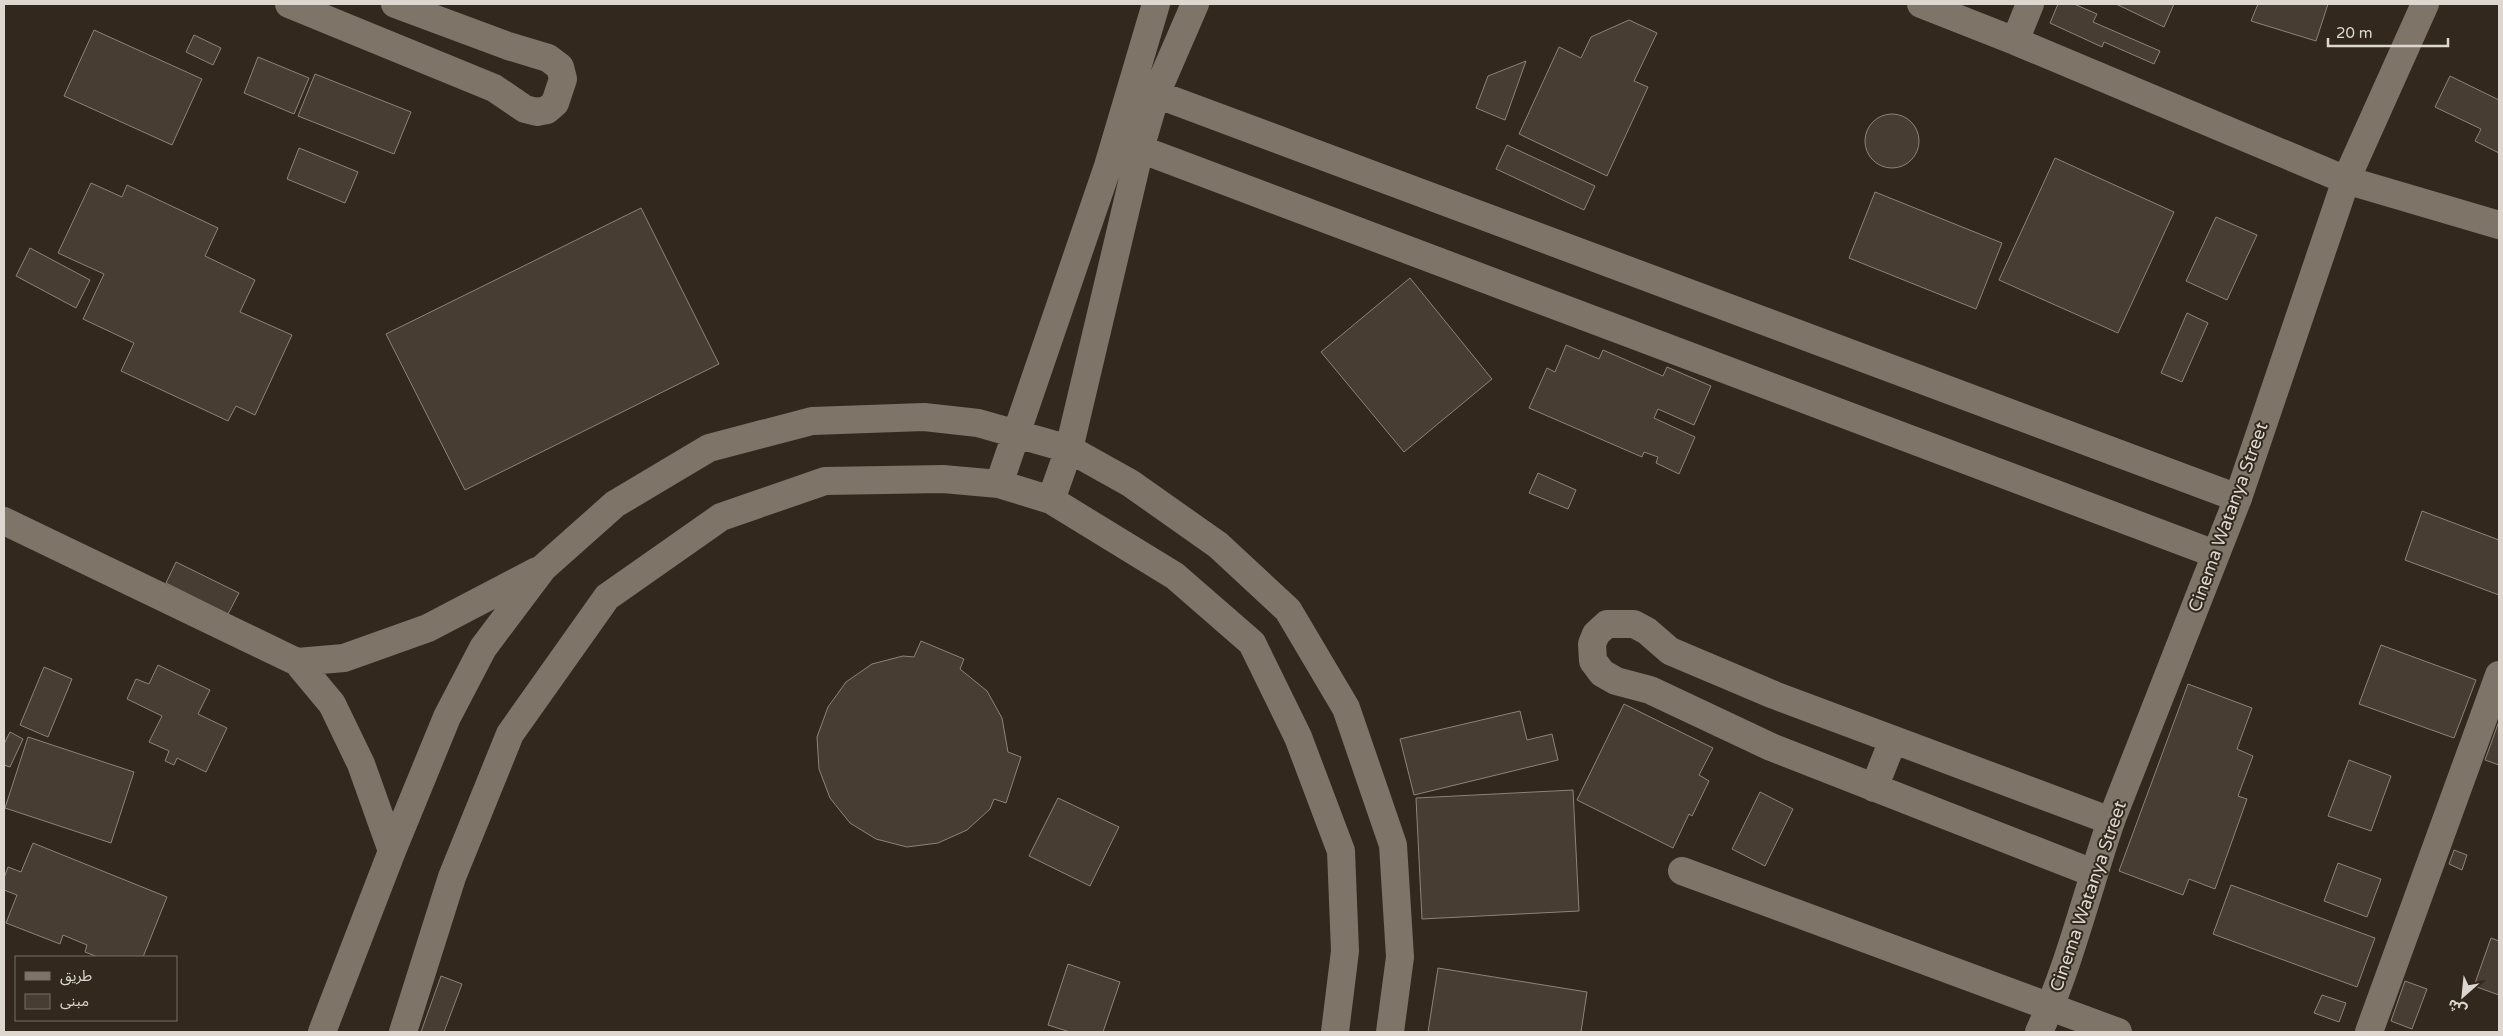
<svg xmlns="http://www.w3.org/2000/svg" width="2503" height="1036" viewBox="0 0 2503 1036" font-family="'Varela Round','Noto Sans Arabic',sans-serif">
<rect width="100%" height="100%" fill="#32281e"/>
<path fill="#473d32" stroke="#8e8377" d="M2058,4H2074L2097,14L2093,22L2160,51L2154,64L2104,42L2102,47L2050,23Z
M2116,4H2174L2164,27Z
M2258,4H2328L2316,41L2251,21Z
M1629,20L1657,33L1634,81L1648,87L1607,176L1519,134L1559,47L1581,58L1591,37Z
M94,30L202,79L172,145L64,96Z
M194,35L221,48L213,65L186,52Z
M258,57L309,78L294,114L244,93Z
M1526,61L1505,120L1476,108L1488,76Z
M315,74L411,112L394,154L298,116Z
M2450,76L2499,100V153L2475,141L2481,129L2435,107Z
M1865 141a27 27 0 1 1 54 0a27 27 0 1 1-54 0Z
M1507,145L1595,186L1584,210L1496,169Z
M299,148L358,172L345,203L287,179Z
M2055,158L2174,212L2118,333L1999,280Z
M91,183L122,197L127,185L218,228L205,256L255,280L240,312L292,335L255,415L236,406L228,421L121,371L134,343L83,319L104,274L58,253Z
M1875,192L2002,243L1976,309L1849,258Z
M641,208L719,364L465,490L386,334Z
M2216,217L2257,235L2227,300L2186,281Z
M30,248L90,280L76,308L16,276Z
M1410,278L1492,379L1404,452L1321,352Z
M2187,313L2208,323L2182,382L2161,373Z
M1566,345L1599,359L1603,350L1663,376L1667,367L1711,386L1694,425L1658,409L1654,418L1695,437L1679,474L1656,463L1658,457L1644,452L1642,457L1529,408L1547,368L1555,372Z
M1538,473L1576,490L1568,509L1529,493Z
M2422,511L2499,540V595L2405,560Z
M176,562L239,593L228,614L166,583Z
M921,641L964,659L960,669L987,691L1002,718L1008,752L1021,757L1006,803L994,799L990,809L967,830L938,843L907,847L876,839L850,823L830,798L819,769L817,737L828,707L846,682L872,664L903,656L914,657Z
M2381,645L2476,680L2454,738L2359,704Z
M158,665L210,690L198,714L227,728L206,772L177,758L174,765L165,761L169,751L149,742L162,716L127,699L136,679L149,684Z
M44,667L72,679L48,737L20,725Z
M2188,684L2252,708L2237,749L2253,756L2238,796L2247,799L2215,889L2189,879L2183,895L2119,871Z
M1624,704L1713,748L1699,775L1709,781L1692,816L1689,814L1673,848L1577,800Z
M1520,711L1527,740L1552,734L1558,760L1414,795L1400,739Z
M2499,721V765L2485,760Z
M10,732L23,739L10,767L4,765V744Z
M28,737L134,772L111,843L5,808Z
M2349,760L2391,776L2371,831L2328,816Z
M1573,790L1579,911L1422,919L1416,798Z
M1760,792L1793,809L1765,866L1732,849Z
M1058,798L1119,827L1090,886L1029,856Z
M33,843L167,897L143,957H98L85,952L87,945L63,935L60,944L6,923L17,895L4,890V878L8,867L21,872Z
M2454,850L2467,855L2462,870L2449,864Z
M2338,863L2381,879L2367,917L2324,901Z
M2231,885L2375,938L2357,987L2213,934Z
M2491,938L2499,941V995L2474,986Z
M1068,964L1120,982L1103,1032H1070L1048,1025Z
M1438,968L1587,992L1581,1032H1428Z
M441,976L462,984L444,1032H421Z
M2405,981L2427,989L2412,1029L2391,1021Z
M2322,995L2346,1003L2339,1022L2314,1013Z"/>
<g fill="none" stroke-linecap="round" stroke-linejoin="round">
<path stroke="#7f7468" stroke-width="28" d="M289,4L494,88L525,109L537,112L547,110L555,103L563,79L560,67L548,58L508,46L395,4
M1921,4L2015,41L2346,180L2499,225
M2015,41L2030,4
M1156,94L2238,498
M1140,149L2215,554
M999,484L1108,166L1156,4
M1051,500L1069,449L1140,149L1156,94L1195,4
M4,521L297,662L332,704L361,764L392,851
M297,662L344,658L428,628L537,571
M1874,788L1893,740
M1682,871L2118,1032
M2093,873L1771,747L1650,690L1616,681L1602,673L1593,661L1592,644L1596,634L1607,624H1634L1647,631L1670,651L1774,695L2111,821
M322,1032L392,851L447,717L483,648L543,568L615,504L709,448L812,421L924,417L978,423L1069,449L1130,483L1218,545L1288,610L1346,708L1393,845L1400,957L1390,1032
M403,1032L452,877L510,734L607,597L721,517L825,481L943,479L999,484L1051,500L1175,576L1252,643L1298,737L1341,851L1345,951L1335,1032
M2369,1032L2499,675"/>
<path stroke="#7f7468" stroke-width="28" d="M2039,1032C2070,964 2087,892 2111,821L2238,498L2346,180L2425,4"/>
</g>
<g text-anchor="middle" stroke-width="4" stroke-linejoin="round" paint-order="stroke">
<g font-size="18" fill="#ddd7d0" stroke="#32281e">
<text transform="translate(2228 517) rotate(-70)" y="6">Cinema Watanya Street</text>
<text transform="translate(2088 896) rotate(-71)" y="6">Cinema Watanya Street</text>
</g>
</g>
<rect width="2503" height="1036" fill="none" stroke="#ddd7d0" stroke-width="10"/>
<rect x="15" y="956" width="162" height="65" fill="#32281e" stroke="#766e65"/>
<rect x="25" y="972" width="25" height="8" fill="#7f7468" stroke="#766e65"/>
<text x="60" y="981" font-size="15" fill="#ddd7d0">طريق</text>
<rect x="25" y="994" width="25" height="15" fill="#473d32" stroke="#766e65"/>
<text x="60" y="1006" font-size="15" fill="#ddd7d0">مبنى</text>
<g transform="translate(2463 996) rotate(207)" stroke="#32281e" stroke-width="4" paint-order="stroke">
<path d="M0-4L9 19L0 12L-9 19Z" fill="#ddd7d0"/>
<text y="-8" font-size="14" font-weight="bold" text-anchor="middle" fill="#ddd7d0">ش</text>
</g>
<path d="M2328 38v8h120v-8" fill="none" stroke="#ddd7d0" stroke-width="2.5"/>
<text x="2336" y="38" font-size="15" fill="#ddd7d0" stroke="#32281e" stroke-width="4" paint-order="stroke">20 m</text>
</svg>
